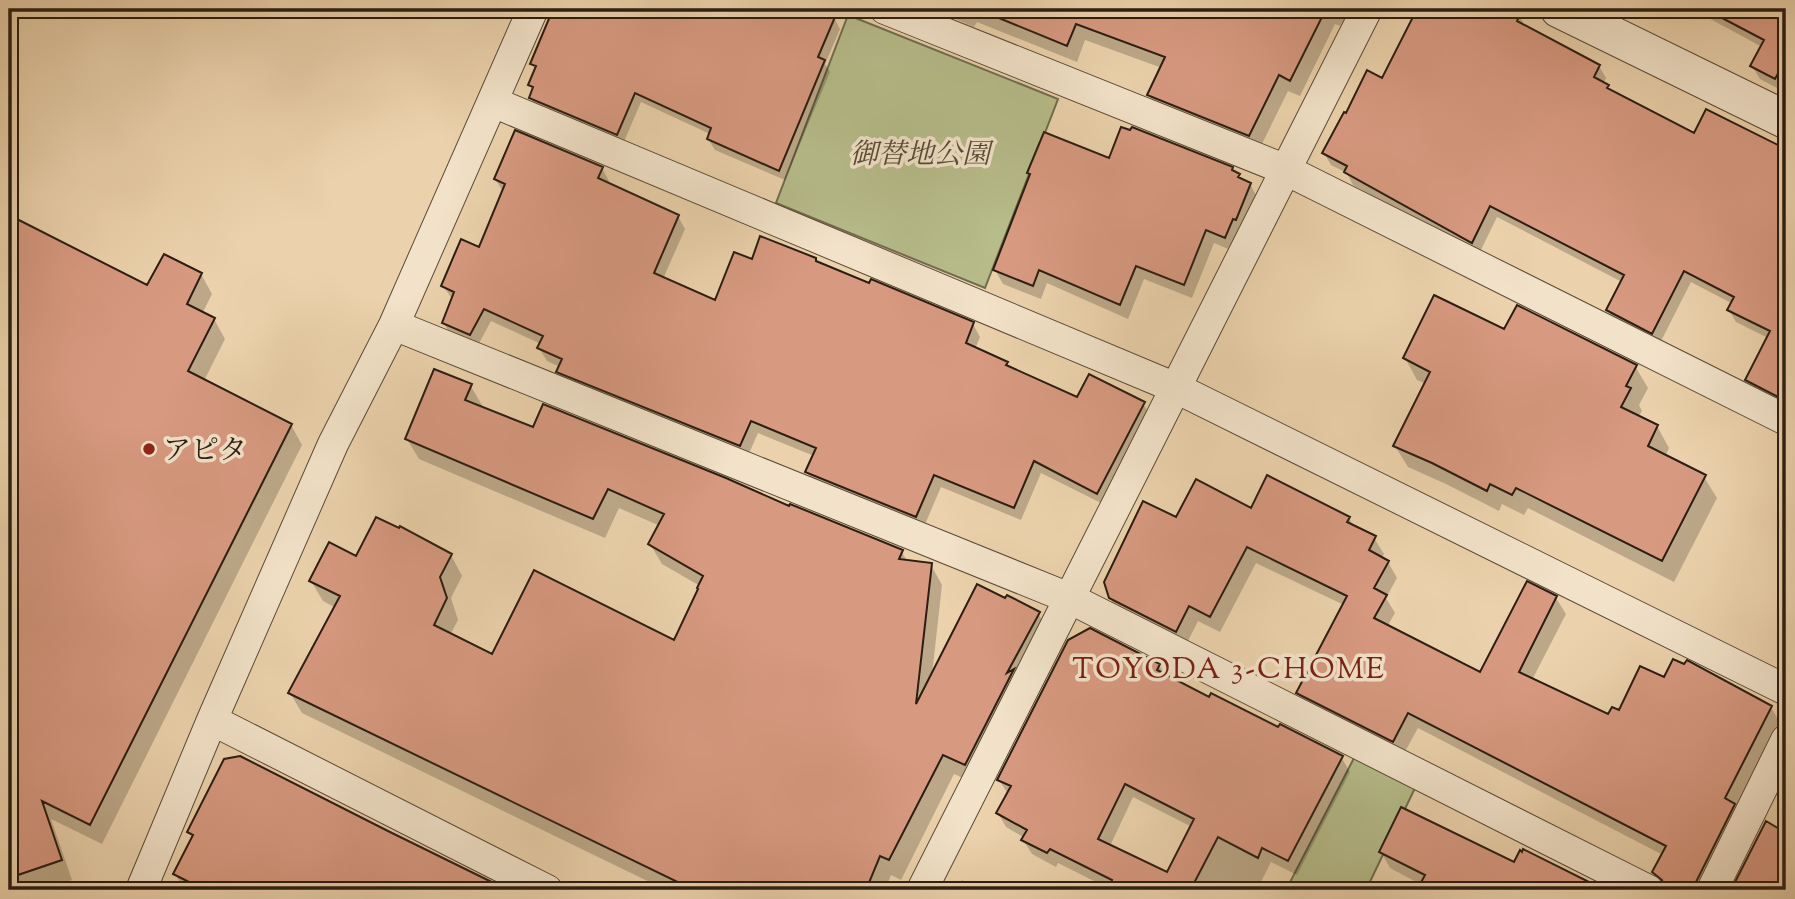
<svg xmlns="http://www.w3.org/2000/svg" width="1795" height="899" viewBox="0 0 1795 899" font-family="'Sorts Mill Goudy','Noto Serif JP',serif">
<rect width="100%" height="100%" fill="#ebd2ac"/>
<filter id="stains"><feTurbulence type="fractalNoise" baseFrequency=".00286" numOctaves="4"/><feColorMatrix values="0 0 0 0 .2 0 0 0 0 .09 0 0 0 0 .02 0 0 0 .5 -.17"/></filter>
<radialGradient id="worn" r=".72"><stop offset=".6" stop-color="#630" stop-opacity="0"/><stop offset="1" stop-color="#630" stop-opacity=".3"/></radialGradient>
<path fill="#b6bc8a" stroke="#706c4e" stroke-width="2" d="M848,15L1058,99L985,288L776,203Z
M1354,758L1416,786L1366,890H1286Z"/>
<path fill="#0003" fill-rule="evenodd" d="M557,9L737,81L752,48L674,9H811L834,18L840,29L825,64L830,72L785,180L715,150L708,139L710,134L641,102L623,144L537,109L531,98L534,91L530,85L536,71L532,64Z
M906,9H1227L1234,12L1236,9H1349L1340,26L1335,24L1300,96L1288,91L1258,152L1158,112L1149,95L1162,68L1085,40L1077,62L977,22L974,27L933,9L930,18Z
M1419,9H1506L1519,16L1527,28L1599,66L1606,78L1603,84L1611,92L1695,135L1707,111L1786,152V409L1754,392L1747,380L1768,338L1736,322L1729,310L1733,304L1691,282L1659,345L1615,323L1608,310L1622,282L1497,217L1479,254L1353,185L1347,173L1331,165L1324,153L1347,115L1383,80Z
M1692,9H1786V86L1783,91L1760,79L1752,66L1762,47Z
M1110,160L1232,169L1242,181L1250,184L1258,199L1233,251L1214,243L1192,298L1144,279L1128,319L1047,283L1041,299L1003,284L995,270L1031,177L1029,173Z
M602,168L609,181L607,185L678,216L685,229L663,279L716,302L753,261L817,263L973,324L980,337L975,349L1007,363L1010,369L1078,399L1143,404L1151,416L1105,505L1041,473L1021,520L941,487L923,529L814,485L807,472L814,456L758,433L747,458L566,384L558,372L560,367L547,361L539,348L541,344L491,321L477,347L451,336L444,323L453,300L443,286L480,249L504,193L495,179Z
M9,217L148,288L201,274L212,294L202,314L214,319L225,339L204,381L291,425L302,445L102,844L51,819L72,880L43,890H14L9,882Z
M1505,332L1635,366L1648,388L1639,405L1642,411L1638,417L1657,426L1669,448L1665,457L1704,477L1717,498L1674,582L1528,508L1524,515L1502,504L1499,511L1446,484L1408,467L1395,446L1426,384L1417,380L1405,358Z
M470,385L482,405L481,408L534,430L790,508L901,551L908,562L931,565L942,585L932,675L1038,613L1050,634L977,784L954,774L901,880L891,875L885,890H666L302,713L290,693L336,608L323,601L311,581L357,558L451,555L462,576L451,598L458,620L450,635L492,656L674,643L700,586L662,564L650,544L660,526L619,508L605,538L419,459L407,439Z
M1252,511L1349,518L1354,527L1374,538L1384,554L1381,559L1388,562L1397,578L1386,598L1395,613L1387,627L1481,675L1528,584L1556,598L1566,614L1532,680L1609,717L1619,713L1664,679L1771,707L1780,723L1697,890H1665L1654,872L1663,855L1418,728L1402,757L1308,709L1298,693L1344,605L1256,563L1220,632L1198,621L1185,647L1120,615L1110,598L1176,520Z
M1159,665L1166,676L1210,699L1341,757L1350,772L1297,875L1271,862L1257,890H1109L1110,889L1058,863L1056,867L1032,854L1023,840L1025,838L1006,827L998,813L1008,794L999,780ZM1133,797L1192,827L1168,875L1110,846Z
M240,758L505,890H189L183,887L175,874L193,839L189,832Z
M1786,815V890H1733L1766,823L1778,830Z
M1524,851L1601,890H1419L1422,885L1390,868L1381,852L1515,864Z
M962,880L980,890H956Z"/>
<path fill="#d79980" stroke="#2b1d12" stroke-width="2" fill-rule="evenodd" d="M553,9H647L668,18L672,9H816L835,17L818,57L825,60L779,171L707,139L711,128L635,93L617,135L529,98L533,87L528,85L536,66L530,64Z
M977,9H1326L1290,81L1279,75L1249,136L1147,95L1165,57L1076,24L1067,46Z
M1417,9H1523L1517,21L1600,65L1594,77L1609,85L1607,88L1694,133L1706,109L1786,149V401L1745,380L1770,331L1727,310L1734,297L1684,271L1652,334L1606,310L1624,275L1490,206L1472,243L1344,172L1347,166L1322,153L1344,112L1346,113L1367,70L1382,78Z
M1705,9H1786V59L1775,79L1750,66L1764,40Z
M1121,127L1130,130L1132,127L1233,167L1232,170L1240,174L1238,177L1251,183L1236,220L1233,219L1225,238L1206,230L1184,285L1136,266L1120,305L1039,270L1033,286L993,270L1030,174L1027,173L1044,132L1109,158Z
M515,130L603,167L598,178L679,215L654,273L715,300L734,252L752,259L760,236L816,258V261L869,283L871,279L974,322L966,343L1008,362L1006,365L1077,397L1089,374L1145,402L1097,494L1034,461L1014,508L934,475L916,517L805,472L816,448L751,421L740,446L556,372L562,359L537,348L543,336L484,309L470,335L442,323L454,292L441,286L461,239L479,247L505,184L494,179Z
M9,215L147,285L164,254L202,273L187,304L215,318L188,371L292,424L90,825L42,801L62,860L9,878Z
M1434,295L1504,329L1517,305L1637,365L1626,386L1631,388L1621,407L1658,425L1648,446L1706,475L1662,561L1516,488L1512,495L1490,484L1487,491L1432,463L1393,446L1430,372L1403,358Z
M434,369L472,384L465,400L533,427L543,404L726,478L789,506L790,504L903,550L899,559L932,563L916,704L977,584L1005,598L1007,595L1040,612L1007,673L1014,669L965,765L943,755L889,860L880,856L866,890H694L288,693L340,596L309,581L329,542L356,556L376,517L399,528L400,526L452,554L440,577L447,598L434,625L492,654L534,570L674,640L698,589L697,588L703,576L648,544L664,514L608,489L593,519L405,439Z
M1267,475L1350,517L1347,522L1376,536L1369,550L1389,561L1374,588L1387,595L1374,618L1480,672L1527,581L1557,596L1519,672L1608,714L1612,707L1619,710L1640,666L1664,677L1673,659L1684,664L1687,660L1772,706L1725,798L1735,804L1696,882L1695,890H1665L1662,880L1652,872L1666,846L1408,713L1393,742L1296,693L1347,596L1247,547L1210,617L1189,606L1176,632L1109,598L1104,582L1143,501L1176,517L1196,479L1251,508Z
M1090,628L1160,664L1157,670L1209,697L1211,693L1278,727L1280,724L1343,756L1288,861L1262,848L1258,858L1218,837L1193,885L1204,890H1107L1112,880L1050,849L1047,853L1021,840L1027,830L996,813L1011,786L997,780L1068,640ZM1125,784L1194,819L1167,872L1098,839Z
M240,756L388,831L508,890H205L173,874L193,835L187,832L224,759Z
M1401,807L1514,862L1520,850L1522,852L1523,849L1605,890H1417L1425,875L1379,852Z
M1766,821L1786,833V890H1731Z"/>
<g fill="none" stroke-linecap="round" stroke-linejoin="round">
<g stroke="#5b4a38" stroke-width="32">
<path id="minor" d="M885,9L1284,169L1786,420
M493,102L1176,388L1786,690
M394,325L1069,598L1648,890
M212,720L547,890
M141,890L212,720L333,444L394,325L533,9
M922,890L1367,9
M1712,890L1786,740"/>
</g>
<g stroke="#5b4a38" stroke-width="39">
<path id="tertiary" d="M1559,9L1786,120"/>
</g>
<use href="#minor" stroke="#f2e2c9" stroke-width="30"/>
<use href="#tertiary" stroke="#f2e2c9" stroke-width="37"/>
</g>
<circle fill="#8f2418" stroke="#f2e2c9" stroke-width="2.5" cx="149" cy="449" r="7"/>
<g text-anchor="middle" stroke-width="7" stroke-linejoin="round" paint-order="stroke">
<g font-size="28" font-style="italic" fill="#554d36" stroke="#f2e2c9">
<text x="920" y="163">御替地公園</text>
</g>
<g font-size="28" fill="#2b1d12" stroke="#f2e2c9" text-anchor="start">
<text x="163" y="459">アピタ</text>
</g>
<g font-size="30" letter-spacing="2" fill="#7a1f14" stroke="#f2e2c9">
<text x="1229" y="678">TOYODA 3-CHOME</text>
</g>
</g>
<rect width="1795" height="899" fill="none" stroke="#ebd2ac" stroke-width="35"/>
<rect x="10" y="10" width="1774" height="878" fill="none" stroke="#2b1d12" stroke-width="3.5"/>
<rect x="18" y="18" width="1760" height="864" fill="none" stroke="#2b1d12" stroke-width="2"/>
<rect width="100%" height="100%" filter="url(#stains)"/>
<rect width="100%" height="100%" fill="url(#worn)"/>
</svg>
